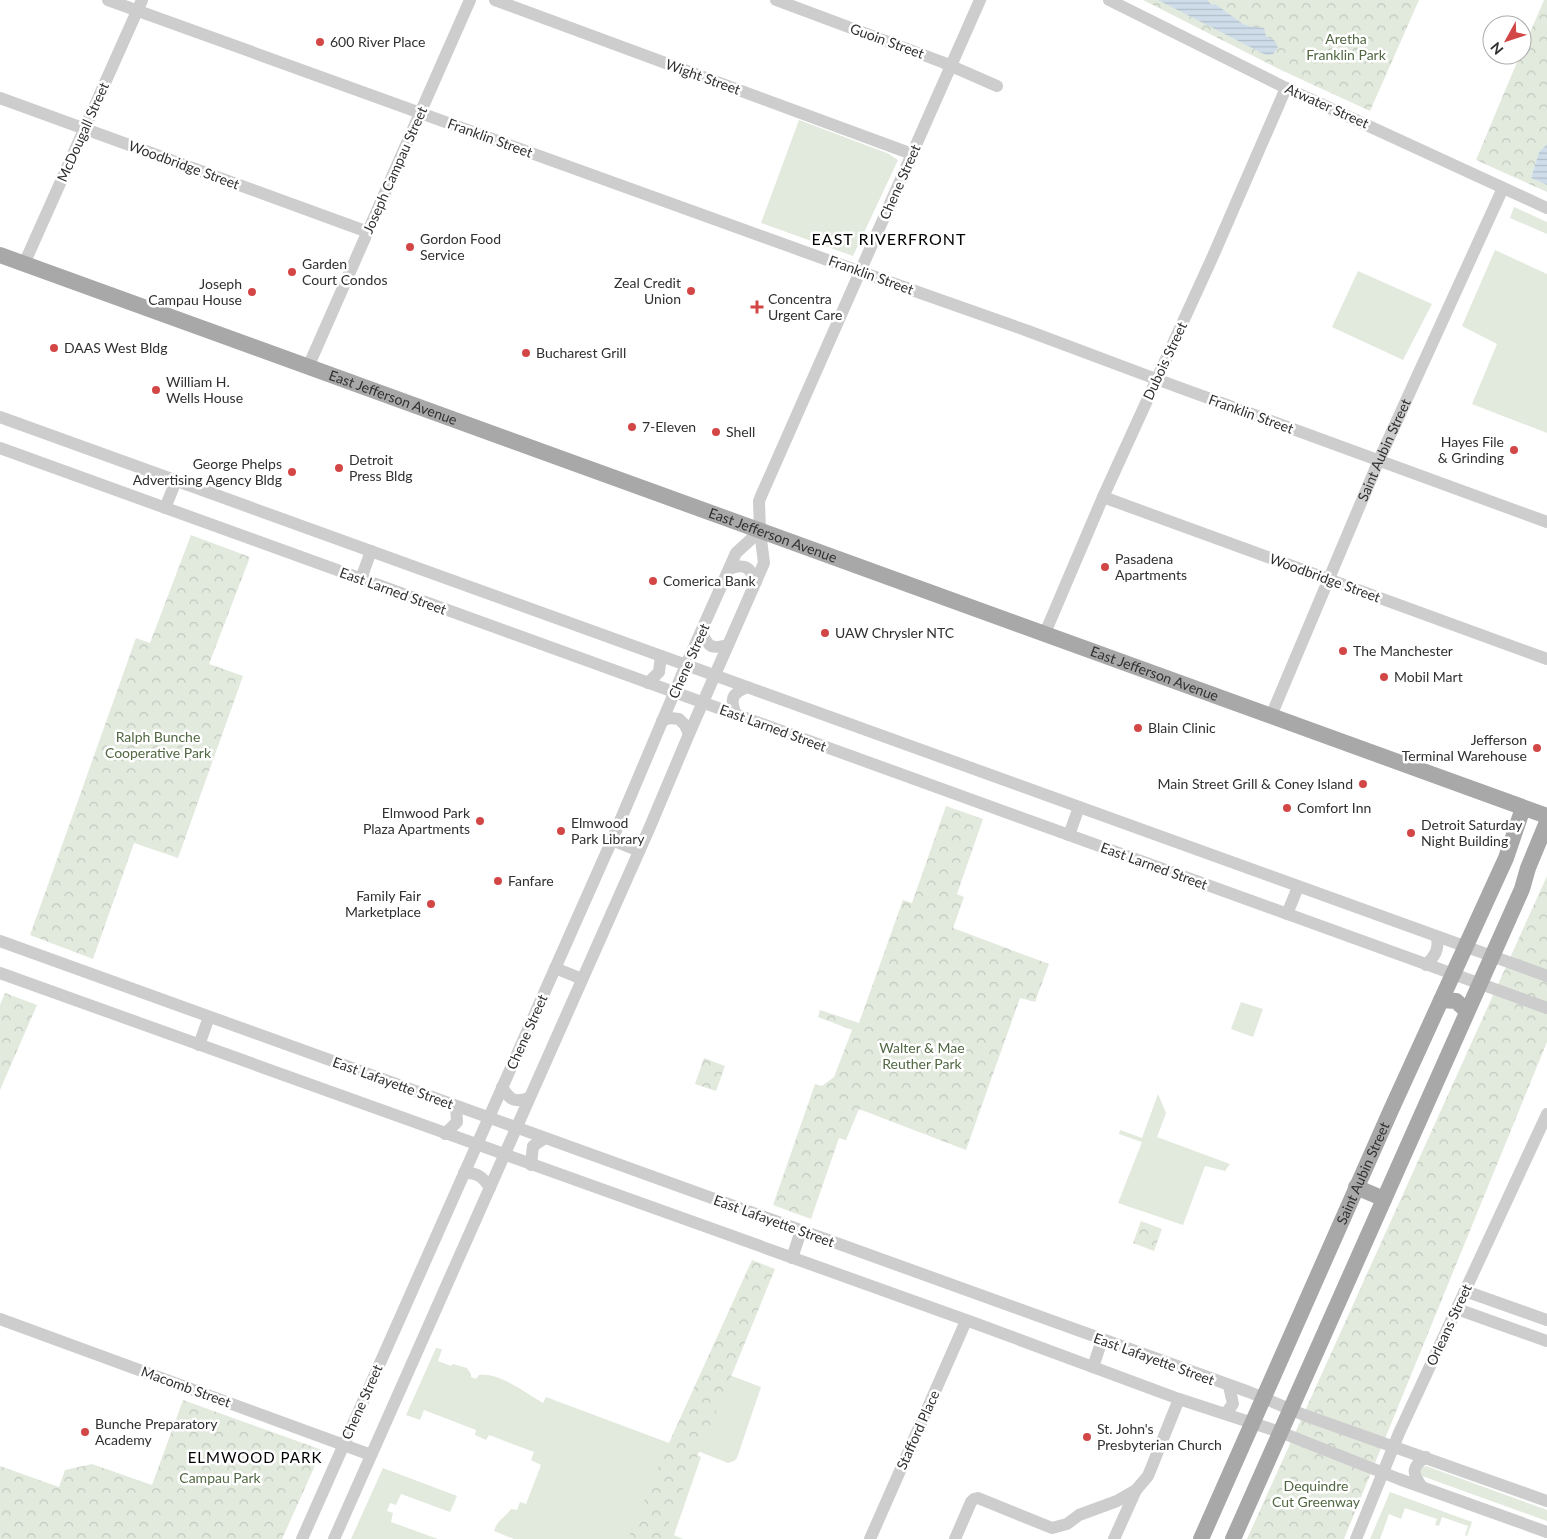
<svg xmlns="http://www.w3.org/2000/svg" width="1547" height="1539" viewBox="0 0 1547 1539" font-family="Lato,sans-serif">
<defs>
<pattern id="forest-crowns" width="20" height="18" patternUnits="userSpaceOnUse" patternTransform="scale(1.25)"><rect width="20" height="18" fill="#e2e9dd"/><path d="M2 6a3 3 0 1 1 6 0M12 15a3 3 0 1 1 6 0" fill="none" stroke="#c2c8be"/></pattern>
<pattern id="water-rules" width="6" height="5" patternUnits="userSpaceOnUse" patternTransform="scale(1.25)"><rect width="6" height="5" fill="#cedde9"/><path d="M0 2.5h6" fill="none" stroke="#b1bec8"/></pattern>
</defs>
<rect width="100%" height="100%" fill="#fff"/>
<path fill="#e2e9dd" d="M799,120L887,153L898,160L853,256L761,223Z
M1514,207L1547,222V234L1510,218Z
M1495,250L1547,274V433L1472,404L1497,344L1462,326Z
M1358,271L1432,304L1403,360L1332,327Z
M1241,1002L1263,1009L1253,1037L1231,1029Z
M1158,1094L1166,1113L1157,1137L1230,1164L1225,1171L1205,1166L1183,1225L1118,1203L1142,1142L1119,1134L1120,1130L1142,1138Z
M436,1348L442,1349L438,1361L451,1366L453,1364L467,1368L471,1374V1377L476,1379L479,1375C501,1373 524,1392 543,1403L546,1397L669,1443L639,1539H514L494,1531C498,1519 504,1519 511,1509L517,1510L520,1502L526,1504L541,1465L531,1460L534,1452L489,1435L486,1440L475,1435L476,1430L424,1410L420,1420L406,1415Z
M724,1373L761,1387L737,1458L734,1461L728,1463L690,1448Z
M689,1451L701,1457L674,1535L683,1539H646Z
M1426,1466L1547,1510V1521L1422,1476L1420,1469Z
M383,1468L457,1496L450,1512L401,1494L396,1505L390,1503L387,1511L393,1513L391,1522L438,1539H351Z
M1390,1492L1472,1522L1467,1536L1465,1535L1468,1526L1442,1517L1439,1526L1435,1525L1437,1519L1405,1508L1401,1519L1389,1514L1380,1539H1370Z"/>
<path fill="url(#forest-crowns)" d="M1143,0H1419L1370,111L1281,70Z
M1544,0H1547V144L1539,152L1531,178L1547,185V192L1476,160L1520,55H1522V51Z
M191,535L250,557L209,664L243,676L178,858L134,843L93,959L30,935L136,638L150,643Z
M946,806L983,819L957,894L964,897L953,928L1049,964L1035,1002L1020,998L966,1150L859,1109L846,1140L839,1138L811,1219L773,1205L815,1084L822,1086L834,1077L852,1030L818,1017L820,1010L859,1023L903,900L912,903Z
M1547,876V1042L1344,1539H1247Z
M5,993L37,1005L0,1090V1005Z
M704,1058L725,1066L716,1091L695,1084Z
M1141,1221L1162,1229L1154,1251L1133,1243Z
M752,1260L775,1269L735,1367L662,1539H628L663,1456Z
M183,1400L322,1450L282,1539H0V1466L59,1487L65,1470L92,1464L152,1485Z"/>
<path fill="url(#water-rules)" d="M1158,0H1207L1212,5L1215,4L1243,24L1248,26L1264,28L1266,36L1275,41L1278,48L1273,54L1266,55Z
M1547,144V185L1531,178L1539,152Z"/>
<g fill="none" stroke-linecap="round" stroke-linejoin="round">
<g stroke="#cdcdcd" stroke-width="12">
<path d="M108,0L844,266L1028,331L1156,379L1547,522"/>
<path d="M495,0L912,154"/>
<path d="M776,0L942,62L997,86"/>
<path d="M1109,0L1286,88L1547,208"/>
<path d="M0,98L368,232"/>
<path d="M24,264L142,0"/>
<path d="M308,367L470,0"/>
<path d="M0,417L1547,976"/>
<path d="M0,448L1547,1008"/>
<path d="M1103,497L1547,659"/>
<path d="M165,508L176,481"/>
<path d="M729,569C745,563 750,567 756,582"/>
<path d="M361,579L371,551"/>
<path d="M702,632C708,648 712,649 728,645"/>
<path d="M1045,633L1103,497L1213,256L1286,88"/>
<path d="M648,683L659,672L661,656"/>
<path d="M736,715C730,699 731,694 747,687"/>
<path id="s1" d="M1271,716L1379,460L1503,188"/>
<path d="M662,721L670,718L679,719L685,725L689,734"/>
<path d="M1069,835L1079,807"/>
<path d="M612,840L639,851"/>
<path d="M1287,914L1298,887"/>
<path d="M0,941L1249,1392L1304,1415L1547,1501"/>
<path d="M1426,965C1435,956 1439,950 1437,937"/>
<path d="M555,968L582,979"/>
<path d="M0,973L977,1324L1179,1399L1280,1432L1399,1479L1547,1532"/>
<path d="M199,1045L209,1017"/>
<path d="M502,1087C510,1100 514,1103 529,1098"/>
<path d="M445,1134L457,1122L456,1106"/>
<path d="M531,1165L533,1146L545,1138"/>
<path d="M464,1173C477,1172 483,1177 490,1188"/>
<path d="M792,1258L801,1231"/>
<path d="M1465,1291L1547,1320"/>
<path d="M1457,1309L1547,1341"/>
<path d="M0,1319L371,1455"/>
<path d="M1093,1367L1102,1340"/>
<path d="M1226,1413L1233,1404L1229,1386"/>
<path d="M1422,1487C1412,1473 1411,1467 1426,1457"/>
<path d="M302,1539L612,840L686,665L736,553L760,531"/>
<path d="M334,1539L649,829L689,734L764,563L760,531L759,501L761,496L980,0"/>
<path d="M870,1539L966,1321"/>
<path d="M955,1539L971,1502L974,1499L978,1498L1052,1528L1067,1524L1079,1515L1117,1501L1136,1490L1148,1476L1179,1399"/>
<path d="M1114,1539L1136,1490"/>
<path d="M1356,1539L1399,1433L1547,1114"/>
</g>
<g stroke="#a8a8a8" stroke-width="16">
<path id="s2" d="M0,255L1547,816"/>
<path d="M1441,1000L1456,1001L1467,1011"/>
<path d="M1356,1187L1384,1199"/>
<path id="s3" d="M1201,1539L1391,1110L1506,858L1523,808"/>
<path d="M1233,1539L1522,889L1528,868L1547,822"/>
</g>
</g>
<g fill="#d34646" stroke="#fff" stroke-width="2">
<circle cx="320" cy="42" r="5"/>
<circle cx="410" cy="247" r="5"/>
<circle cx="292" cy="272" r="5"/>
<circle cx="691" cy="291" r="5"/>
<circle cx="252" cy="292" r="5"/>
<path d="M754.5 299.5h5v5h5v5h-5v5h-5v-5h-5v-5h5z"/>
<circle cx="54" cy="348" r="5"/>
<circle cx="526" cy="353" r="5"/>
<circle cx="156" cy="390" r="5"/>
<circle cx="632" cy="427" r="5"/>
<circle cx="716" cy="432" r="5"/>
<circle cx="1514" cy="450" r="5"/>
<circle cx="339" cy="468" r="5"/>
<circle cx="292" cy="472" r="5"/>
<circle cx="1105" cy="567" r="5"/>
<circle cx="653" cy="581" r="5"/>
<circle cx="825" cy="633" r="5"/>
<circle cx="1343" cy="651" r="5"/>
<circle cx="1384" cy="677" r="5"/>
<circle cx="1138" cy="728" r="5"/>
<circle cx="1537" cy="748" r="5"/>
<circle cx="1363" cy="784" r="5"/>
<circle cx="1287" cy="808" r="5"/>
<circle cx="480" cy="821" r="5"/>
<circle cx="561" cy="831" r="5"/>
<circle cx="1411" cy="833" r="5"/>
<circle cx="498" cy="881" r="5"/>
<circle cx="431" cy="904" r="5"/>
<circle cx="85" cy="1432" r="5"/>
<circle cx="1087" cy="1437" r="5"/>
</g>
<g text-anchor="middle" stroke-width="5" stroke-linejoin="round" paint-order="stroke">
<g font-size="14" fill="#516842" stroke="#fff">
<text x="1346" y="44">Aretha<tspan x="1346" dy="16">Franklin Park</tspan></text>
<text x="158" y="742">Ralph Bunche<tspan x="158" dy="16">Cooperative Park</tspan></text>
<text x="922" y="1053">Walter &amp; Mae<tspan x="922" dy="16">Reuther Park</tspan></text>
<text x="220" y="1483">Campau Park</text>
<text x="1316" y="1491">Dequindre<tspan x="1316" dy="16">Cut Greenway</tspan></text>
</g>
<g font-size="14" fill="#303030" stroke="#fff">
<text transform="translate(887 41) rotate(20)" y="5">Guoin Street</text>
<text transform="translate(703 77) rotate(20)" y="5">Wight Street</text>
<text transform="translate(1327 106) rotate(24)" y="5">Atwater Street</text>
<text transform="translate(83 132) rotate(-66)" y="5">McDougall Street</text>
<text transform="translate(490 138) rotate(20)" y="5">Franklin Street</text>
<text transform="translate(184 165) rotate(20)" y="5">Woodbridge Street</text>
<text transform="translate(395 170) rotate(-66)" y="5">Joseph Campau Street</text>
<text transform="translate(900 182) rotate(-66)" y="5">Chene Street</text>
<text transform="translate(871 275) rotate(20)" y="5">Franklin Street</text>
<text transform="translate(1165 361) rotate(-65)" y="5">Dubois Street</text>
<text dy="5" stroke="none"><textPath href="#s2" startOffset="418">East Jefferson Avenue</textPath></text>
<text transform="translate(1251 414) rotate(20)" y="5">Franklin Street</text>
<text dy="5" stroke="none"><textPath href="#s1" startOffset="289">Saint Aubin Street</textPath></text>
<text dy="5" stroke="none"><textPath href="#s2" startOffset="822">East Jefferson Avenue</textPath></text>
<text transform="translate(1325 578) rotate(20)" y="5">Woodbridge Street</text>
<text transform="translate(393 591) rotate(20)" y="5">East Larned Street</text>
<text transform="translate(689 661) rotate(-66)" y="5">Chene Street</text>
<text dy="5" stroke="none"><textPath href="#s2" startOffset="1228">East Jefferson Avenue</textPath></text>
<text transform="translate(773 728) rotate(20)" y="5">East Larned Street</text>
<text transform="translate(1154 866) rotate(20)" y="5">East Larned Street</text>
<text transform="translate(527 1032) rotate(-66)" y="5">Chene Street</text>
<text transform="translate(393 1083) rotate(20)" y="5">East Lafayette Street</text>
<text dy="5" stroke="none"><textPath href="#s3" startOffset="400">Saint Aubin Street</textPath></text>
<text transform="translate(774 1221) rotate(20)" y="5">East Lafayette Street</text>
<text transform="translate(1449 1325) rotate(-65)" y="5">Orleans Street</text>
<text transform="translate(1154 1359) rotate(20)" y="5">East Lafayette Street</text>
<text transform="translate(186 1387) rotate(20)" y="5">Macomb Street</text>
<text transform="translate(362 1402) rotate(-66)" y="5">Chene Street</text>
<text transform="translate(918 1430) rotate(-66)" y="5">Stafford Place</text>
</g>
<g font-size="14" fill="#303030" stroke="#fff" text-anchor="start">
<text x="330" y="47">600 River Place</text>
<text x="420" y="244">Gordon Food<tspan x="420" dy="16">Service</tspan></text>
<text x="302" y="269">Garden<tspan x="302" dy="16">Court Condos</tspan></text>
<text x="681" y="288" text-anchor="end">Zeal Credit<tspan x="681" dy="16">Union</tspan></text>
<text x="242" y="289" text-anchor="end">Joseph<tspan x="242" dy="16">Campau House</tspan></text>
<text x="768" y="304">Concentra<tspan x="768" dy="16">Urgent Care</tspan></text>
<text x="64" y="353">DAAS West Bldg</text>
<text x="536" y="358">Bucharest Grill</text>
<text x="166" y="387">William H.<tspan x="166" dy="16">Wells House</tspan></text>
<text x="642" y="432">7-Eleven</text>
<text x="726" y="437">Shell</text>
<text x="1504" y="447" text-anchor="end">Hayes File<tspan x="1504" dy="16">&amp; Grinding</tspan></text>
<text x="349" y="465">Detroit<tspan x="349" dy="16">Press Bldg</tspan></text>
<text x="282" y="469" text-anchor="end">George Phelps<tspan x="282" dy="16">Advertising Agency Bldg</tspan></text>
<text x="1115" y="564">Pasadena<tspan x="1115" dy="16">Apartments</tspan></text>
<text x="663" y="586">Comerica Bank</text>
<text x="835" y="638">UAW Chrysler NTC</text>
<text x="1353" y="656">The Manchester</text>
<text x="1394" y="682">Mobil Mart</text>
<text x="1148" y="733">Blain Clinic</text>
<text x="1527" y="745" text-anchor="end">Jefferson<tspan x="1527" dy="16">Terminal Warehouse</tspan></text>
<text x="1353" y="789" text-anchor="end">Main Street Grill &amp; Coney Island</text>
<text x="1297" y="813">Comfort Inn</text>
<text x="470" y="818" text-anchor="end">Elmwood Park<tspan x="470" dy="16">Plaza Apartments</tspan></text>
<text x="571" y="828">Elmwood<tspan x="571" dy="16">Park Library</tspan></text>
<text x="1421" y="830">Detroit Saturday<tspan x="1421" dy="16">Night Building</tspan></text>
<text x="508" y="886">Fanfare</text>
<text x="421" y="901" text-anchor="end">Family Fair<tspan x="421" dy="16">Marketplace</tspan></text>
<text x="95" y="1429">Bunche Preparatory<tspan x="95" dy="16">Academy</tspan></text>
<text x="1097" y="1434">St. John's<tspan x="1097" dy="16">Presbyterian Church</tspan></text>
</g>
<g font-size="15" letter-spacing="1" fill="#000" stroke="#fff">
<text x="255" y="1463">ELMWOOD PARK</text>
</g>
<g font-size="16" letter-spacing="1" fill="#000" stroke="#fff">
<text x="889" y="245">EAST RIVERFRONT</text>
</g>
</g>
<g transform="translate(1507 40) rotate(230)"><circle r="24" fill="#ffffff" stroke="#acacac"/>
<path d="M0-4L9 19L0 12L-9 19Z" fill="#d34646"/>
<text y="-8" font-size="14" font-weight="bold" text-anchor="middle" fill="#303030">N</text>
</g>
</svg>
